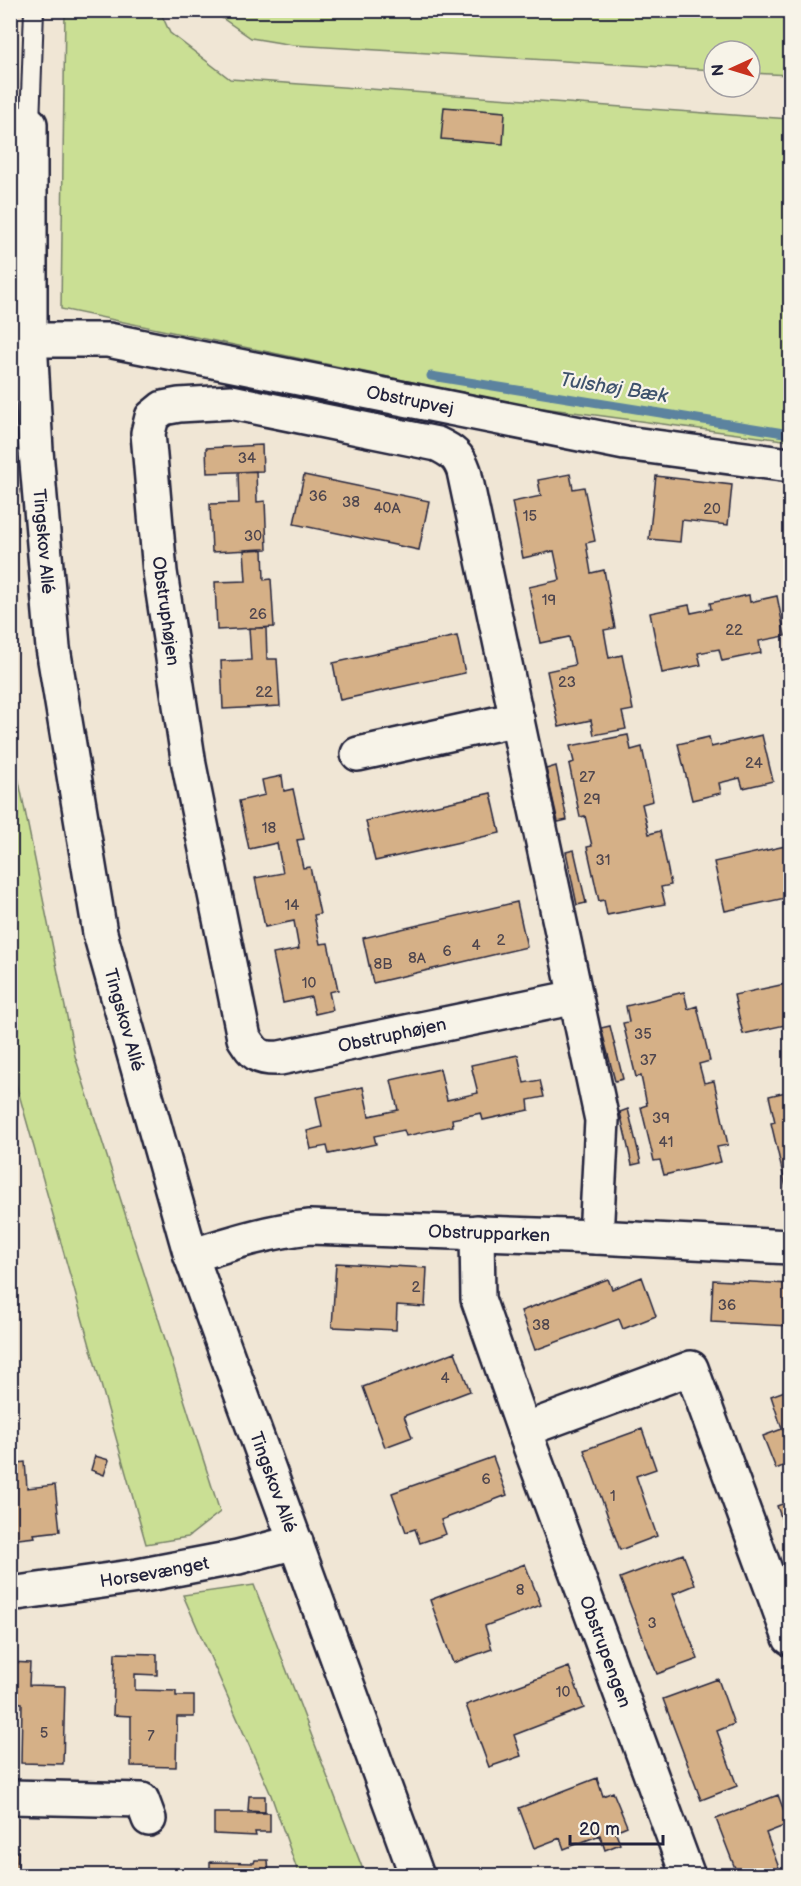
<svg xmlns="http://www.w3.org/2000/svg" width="801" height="1886" viewBox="0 0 801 1886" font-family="'Balsamiq Sans',sans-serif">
<rect width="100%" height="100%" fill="#f0e6d5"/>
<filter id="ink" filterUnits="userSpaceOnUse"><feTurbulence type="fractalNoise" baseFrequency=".0167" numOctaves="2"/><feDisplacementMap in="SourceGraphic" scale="12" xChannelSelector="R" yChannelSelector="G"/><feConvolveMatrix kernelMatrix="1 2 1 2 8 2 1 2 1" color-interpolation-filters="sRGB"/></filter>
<g filter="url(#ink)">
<path fill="#cadf94" stroke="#768068" stroke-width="1.5" d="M65,11H160L170,33L230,79L790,119V441L528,406L61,309Z
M212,11H790V75L750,73V51H714V70L293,45L251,38Z
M11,722L14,757L75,1056L220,1512L188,1537L146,1544L11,1066Z
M254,1585L365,1875H299L271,1795L183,1595Z"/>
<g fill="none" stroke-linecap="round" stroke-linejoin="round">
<path stroke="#5b839f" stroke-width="9" d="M431,376L790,434"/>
</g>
<path fill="#d5b087" stroke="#22223b" stroke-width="1.5" d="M444,107L505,112L503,144L441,139Z
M262,445L263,471L207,473L206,448Z
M256,471L257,502L265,501L267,549L212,552L210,504L239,503L238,472Z
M570,474L573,489L584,487L595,541L586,543L591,573L604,570L615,628L604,630L609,658L622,655L633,710L622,712L626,729L594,735L591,720L559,727L547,671L575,665L569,637L540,643L529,587L560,580L554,551L523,558L512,502L541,496L538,480Z
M304,475L429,501L419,550L294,524Z
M656,476L732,485L728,525L682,520L680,542L649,539Z
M263,549L264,580L271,579L274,627L217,630L215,582L246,581L244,550Z
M749,595L750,602L777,596L785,636L759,641L761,653L722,661L719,649L698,653L701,665L662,673L650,613L689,605L691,613L711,609L710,603Z
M249,628H266L267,659H277L280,706L223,709L221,661L251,660Z
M457,636L465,673L340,700L333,663Z
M628,735L631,750L642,747L653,801L642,804L649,834L660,831L671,885L661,887L665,904L607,915L604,900L599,901L587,847L592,846L585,816L580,817L569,764L574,762L570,746Z
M762,735L773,781L743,788L740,778L719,783L721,793L692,800L678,744L709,737L711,747Z
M556,766L567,820L558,822L546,769Z
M282,776L284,791L293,789L304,839L297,840L303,868L310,867L320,914L314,915L320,944L328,943L338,990L329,992L333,1010L315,1014L311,997L283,1003L273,954L299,949L294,921L265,927L255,878L283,873L277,843L249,849L239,801L265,795L262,780Z
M491,793L500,833L375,861L366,821Z
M790,845V897L725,911L714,862Z
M574,850L586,903L577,905L566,852Z
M517,902L527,947L373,983L363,938Z
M790,983V1024L743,1034L734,995Z
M684,992L688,1009L697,1006L710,1061L699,1064L704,1083L714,1081L728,1145L717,1147L721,1162L664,1175L660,1160L654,1161L641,1107L647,1105L641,1076L636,1077L623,1023L629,1022L626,1006Z
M610,1026L623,1079L615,1081L601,1028Z
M518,1055L524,1083L540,1080L544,1097L528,1100L529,1110L483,1120L481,1113L452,1119L453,1126L406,1136L404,1130L374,1136L376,1144L329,1154L327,1146L311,1149L307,1131L322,1127L316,1097L363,1087L369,1116L398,1110L391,1080L440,1069L447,1100L478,1093L471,1065Z
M790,1091V1195L788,1196L771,1123L775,1122L769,1096Z
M628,1109L641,1163L632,1165L620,1112Z
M336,1263L427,1268L425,1307L397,1305L396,1330L332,1327Z
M642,1277L656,1316L623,1329L619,1319L535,1350L521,1311L608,1279L612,1289Z
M713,1280L790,1284V1326L711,1322Z
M455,1352L470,1391L404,1416L412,1437L385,1447L363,1387Z
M790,1389V1463L776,1469L763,1436L782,1429L771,1396Z
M642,1429L656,1469L636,1476L657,1536L620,1550L584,1450Z
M95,1456L109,1460L104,1475L91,1470Z
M493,1457L507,1495L441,1520L446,1534L420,1543L415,1529L406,1532L392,1493Z
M25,1462L27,1488L55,1485L60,1531L34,1534L35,1537L10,1540V1464Z
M790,1501V1542L777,1506Z
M683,1554L695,1585L673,1594L698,1659L657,1674L620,1578Z
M525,1564L541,1605L485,1626L492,1649L453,1663L430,1600Z
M115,1653L157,1654V1675L135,1674V1690L176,1691V1696H194V1717H177L176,1767L131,1766V1716L113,1715Z
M10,1662L30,1663L29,1685L65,1686L63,1764L21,1763L22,1703L10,1702Z
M569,1667L584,1708L514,1735L521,1756L489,1767L466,1705Z
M718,1679L734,1724L717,1731L737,1786L701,1800L663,1699Z
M597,1778L603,1796L613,1792L627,1826L615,1831L620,1844L605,1850L600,1835L564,1849L560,1838L534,1848L519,1808Z
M778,1795L789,1824L766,1833L782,1876H738L716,1819Z
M249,1796H265V1812L248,1811Z
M214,1813H270V1832H255L256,1836L214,1834Z
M10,1852H18L17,1876H10Z
M255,1860H268L269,1876H210V1862L254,1863Z"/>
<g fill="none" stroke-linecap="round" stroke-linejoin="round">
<g stroke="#22223b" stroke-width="22">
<path id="service" d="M30,124L34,10"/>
</g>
<g stroke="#22223b" stroke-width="38">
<g id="minor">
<path id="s1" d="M10,123L30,124V340L36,451L53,648L100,933L191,1256L417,1876"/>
<path id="s2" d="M30,340H108L625,443L790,465"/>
<path d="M358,754L517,719"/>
<path d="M576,997L280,1058C258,1059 255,1055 244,1038L189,765L160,572L148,433L152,417L163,408L179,405L231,402L437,444C452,451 459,456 464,471L602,1120L596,1237"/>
<path id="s3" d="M477,1232L478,1299L524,1430L688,1876"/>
<path id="s4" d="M191,1256C231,1243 269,1231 310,1227L596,1237L790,1247"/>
<path d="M524,1430L691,1368L790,1638"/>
<path id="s5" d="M10,1594L138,1576L238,1557L296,1542"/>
<path d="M10,1797L142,1800L149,1819"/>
</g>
</g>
<use href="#service" stroke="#f7f3e8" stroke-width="18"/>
<use href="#minor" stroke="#f7f3e8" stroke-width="33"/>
</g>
</g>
<g text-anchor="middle" stroke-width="4.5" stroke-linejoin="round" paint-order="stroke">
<g font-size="15" fill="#4f464e">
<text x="247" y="463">34</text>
<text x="318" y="501">36</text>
<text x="351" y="507">38</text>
<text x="387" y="513">40A</text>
<text x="712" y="514">20</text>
<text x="530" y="521">15</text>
<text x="253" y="541">30</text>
<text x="549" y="605">19</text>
<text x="258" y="619">26</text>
<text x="734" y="635">22</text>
<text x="567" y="687">23</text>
<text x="264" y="697">22</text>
<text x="754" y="768">24</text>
<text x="587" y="782">27</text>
<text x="592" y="804">29</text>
<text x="269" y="833">18</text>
<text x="603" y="865">31</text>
<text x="292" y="910">14</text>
<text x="501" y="945">2</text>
<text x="476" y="950">4</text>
<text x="447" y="956">6</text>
<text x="417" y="963">8A</text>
<text x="383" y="969">8B</text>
<text x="309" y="988">10</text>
<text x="643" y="1039">35</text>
<text x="648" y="1065">37</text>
<text x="661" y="1123">39</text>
<text x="666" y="1147">41</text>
<text x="416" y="1292">2</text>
<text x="727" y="1310">36</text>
<text x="541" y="1330">38</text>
<text x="445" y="1383">4</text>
<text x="486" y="1484">6</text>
<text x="613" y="1501">1</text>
<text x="520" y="1595">8</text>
<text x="652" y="1628">3</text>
<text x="563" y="1697">10</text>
<text x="44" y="1738">5</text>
<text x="151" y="1741">7</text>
</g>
<g font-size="18" fill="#22223b" stroke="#f7f3e8">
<text dy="6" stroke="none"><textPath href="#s2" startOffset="386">Obstrupvej</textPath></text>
<text dy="6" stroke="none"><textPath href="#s1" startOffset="438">Tingskov Allé</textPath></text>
<text transform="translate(166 611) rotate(82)" y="6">Obstruphøjen</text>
<text dy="6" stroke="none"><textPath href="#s1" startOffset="924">Tingskov Allé</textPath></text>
<text transform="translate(392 1035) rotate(-12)" y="6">Obstruphøjen</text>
<text dy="6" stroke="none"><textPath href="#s4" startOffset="302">Obstrupparken</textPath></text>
<text dy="6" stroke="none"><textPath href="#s1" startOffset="1410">Tingskov Allé</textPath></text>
<text dy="6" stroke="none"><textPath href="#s5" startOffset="146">Horsevænget</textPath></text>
<text dy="6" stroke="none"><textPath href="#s3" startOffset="442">Obstrupengen</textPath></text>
</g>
<g font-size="20" font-style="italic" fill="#3e526d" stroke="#f7f3e8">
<text transform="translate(614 387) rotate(9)" y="7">Tulshøj Bæk</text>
</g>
</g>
<rect width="801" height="1886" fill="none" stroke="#f7f3e8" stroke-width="36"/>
<rect x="18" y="18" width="765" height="1850" fill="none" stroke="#22223b" stroke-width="2" filter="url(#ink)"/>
<g transform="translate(732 69) rotate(266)"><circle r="28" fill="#f7f3e8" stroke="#a29fa3" stroke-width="1.5"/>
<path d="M0-4.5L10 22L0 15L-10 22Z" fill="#c8321e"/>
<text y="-9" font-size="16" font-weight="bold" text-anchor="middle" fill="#22223b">N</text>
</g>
<path d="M570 1835v9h93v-9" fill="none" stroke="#22223b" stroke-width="3"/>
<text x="579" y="1835" font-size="18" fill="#22223b" stroke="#f7f3e8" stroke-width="4.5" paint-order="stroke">20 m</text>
</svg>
